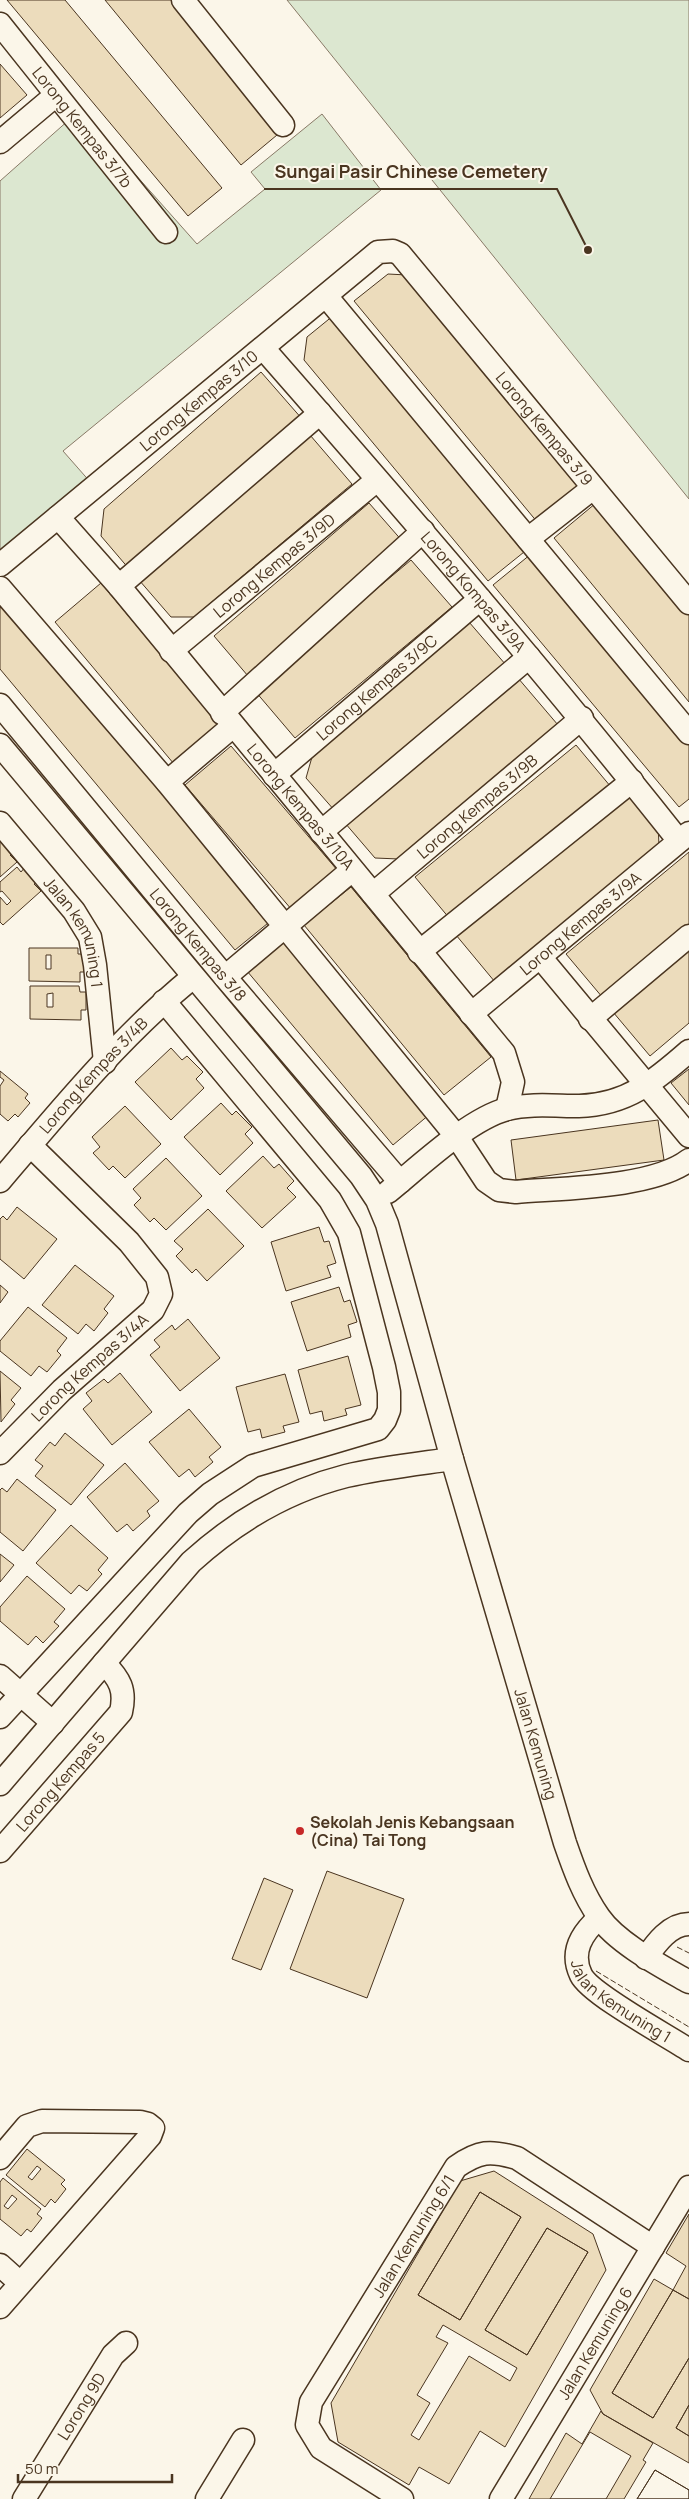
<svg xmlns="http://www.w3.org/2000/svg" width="689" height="2499" viewBox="0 0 689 2499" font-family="Manrope,sans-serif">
<rect width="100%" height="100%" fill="#fbf6e9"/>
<path fill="#dce7d0" stroke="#887966" d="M287,0H689V499Z
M79,111L197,244L265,189L251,172L322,114L381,190L63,451L92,484L0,559V181Z"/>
<path fill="#ecdcbc" stroke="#4a3520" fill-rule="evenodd" d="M7,0H65L222,188L188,216Z
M105,0H176L283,130L241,165Z
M0,64L27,95L0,118Z
M388,274L407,275L583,486L538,523L354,301Z
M334,315L529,548L488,581L304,360L307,337Z
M261,372L303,420L130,570L101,536L104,509Z
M310,435L352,484L194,617H171L139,580Z
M369,503L404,543L248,676L214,636Z
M596,503L689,615V702L554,538Z
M531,554L689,743V799L679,807L493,585Z
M411,560L452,607L295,738L255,691Z
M101,583L220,726L174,764L55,622Z
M7,602L273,919L235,950L0,669V608Z
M469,622L506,665L335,811L306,778L312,757Z
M518,678L558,725L399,859L375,858L345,823Z
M576,745L611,787L450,919L415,877Z
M231,746L338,871L292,910L185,785Z
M630,790L658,823L659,846L495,982L456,935Z
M0,840L14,852L10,855L17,862L0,877Z
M689,852V927L603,998L566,954Z
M17,867L21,872L25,867L38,881L34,884L41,891L3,925L0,922V897L7,905L11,901L2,891L0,892V882Z
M351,887L491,1057L444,1095L304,925Z
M285,940L430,1114L393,1145L247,971Z
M29,948H78V954H84V972H80V982L29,981ZM46,955H51V969H46Z
M689,948V1023L650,1056L613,1012Z
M30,986H79L80,992H86V1010H81V1020L30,1019ZM53,993V1007H47V994Z
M171,1048L182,1060L187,1056L203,1072L196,1079L204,1088L171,1120L135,1082Z
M689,1069V1105L671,1083Z
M0,1071L28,1094L25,1098L30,1103L18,1117L15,1114L8,1121L0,1114V1086L4,1080L0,1077Z
M221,1103L232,1115L236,1111L252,1127L245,1134L253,1143L220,1175L184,1137Z
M125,1106L161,1144L125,1178L113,1166L109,1170L93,1153L100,1147L92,1137Z
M658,1120L664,1160L516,1180L511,1140Z
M263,1156L274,1168L279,1164L294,1181L287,1188L296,1197L262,1228L226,1191Z
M166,1158L202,1196L166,1230L154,1218L150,1222L134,1205L141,1198L133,1189Z
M17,1207L57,1239L24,1279L0,1259V1219L3,1216L7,1220Z
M208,1209L244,1246L207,1281L196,1269L192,1273L176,1256L183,1249L174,1241Z
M319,1227L324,1242L329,1241L336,1263L327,1266L331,1277L286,1291L271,1242Z
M75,1265L114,1296L104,1309L108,1313L94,1331L86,1324L78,1334L42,1305Z
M0,1285L8,1292L0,1303Z
M339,1287L344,1302L350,1300L357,1322L348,1325L351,1337L307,1351L291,1302Z
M28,1307L67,1338L57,1351L61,1355L47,1372L39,1366L31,1376L0,1351V1341Z
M188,1319L220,1358L180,1391L150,1355L160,1347L154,1340L172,1325L175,1330Z
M348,1356L361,1405L345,1409L347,1415L324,1421L322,1411L310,1414L298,1370Z
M0,1371L21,1388L11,1400L15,1404L1,1422Z
M120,1373L152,1412L112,1445L83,1409L92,1401L86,1393L104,1379L108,1383Z
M285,1374L299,1422L283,1426L285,1432L262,1438L260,1429L248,1432L236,1387Z
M189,1409L221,1447L209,1457L213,1462L195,1477L189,1469L179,1477L149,1442Z
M65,1433L104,1465L71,1505L35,1476L43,1466L35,1460L50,1442L55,1446Z
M125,1463L159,1501L147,1511L150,1516L133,1531L127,1524L117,1532L87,1497Z
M17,1479L56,1510L23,1551L0,1532V1490L2,1488L7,1492Z
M71,1525L108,1558L98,1570L102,1574L87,1591L79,1585L71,1594L36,1563Z
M0,1554L14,1565L0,1582Z
M27,1576L65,1609L54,1622L59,1626L43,1643L36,1636L28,1645L0,1621V1607Z
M327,1871L404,1899L367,1998L290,1969Z
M264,1878L293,1890L261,1970L232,1959Z
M27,2149L65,2180L61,2184L66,2189L55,2203L51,2199L45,2207L6,2175ZM37,2166L41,2169L32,2180L28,2177Z
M494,2171L593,2234L606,2270L505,2447L480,2431L449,2484L419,2467L409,2485L338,2442L331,2403L460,2181ZM480,2192L521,2217L460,2320L418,2295ZM547,2228L588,2252L527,2355L485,2330ZM443,2325L517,2368L510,2381L469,2356L419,2440L411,2435L430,2403L417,2395L448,2343L436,2337Z
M3,2178L41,2209L37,2214L42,2218L31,2232L27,2229L21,2236L0,2219V2182ZM12,2195L17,2199L8,2209L4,2206Z
M480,2192L521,2217L460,2320L418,2295Z
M689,2214V2299L673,2290L686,2266L666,2253Z
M547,2228L588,2252L527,2355L485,2330Z
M654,2279L673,2290L612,2393L653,2418L689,2358V2405L676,2428L689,2436V2463L603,2414L590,2390Z
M673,2290L689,2299V2358L653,2418L612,2393Z
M689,2405V2436L676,2428Z
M601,2411L603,2414L653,2443L643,2460L646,2462L624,2499H529L566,2433L582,2444Z
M590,2432L631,2456L606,2499H550Z
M655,2470L689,2490V2499H637Z
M655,2470L689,2490V2499H637Z"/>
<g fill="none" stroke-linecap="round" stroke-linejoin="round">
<g stroke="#4a3520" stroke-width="25">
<g id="minor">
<path d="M183,0L283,125"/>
<path id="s1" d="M0,24L166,232"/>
<path d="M0,142L56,95"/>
<path d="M326,296L689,733"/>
<path id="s2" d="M263,348C405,510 545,672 679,841"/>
<path id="s3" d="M58,517L119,586L504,1053L513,1082L507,1109"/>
<path d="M528,539L593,488"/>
<path id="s4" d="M0,565L378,252L393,251L400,254L689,603"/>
<path d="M119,586L320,413"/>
<path d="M0,588L167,782L457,1137L486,1181L499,1190L516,1192C562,1188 653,1188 689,1160"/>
<path id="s5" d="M171,651L377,480"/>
<path id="s6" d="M0,705L225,977L400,1182"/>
<path d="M222,713L423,531"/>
<path id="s7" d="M0,745L361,1176L377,1200L387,1224L452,1459L565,1843C574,1869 583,1894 599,1917C617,1943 661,1966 689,1982"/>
<path id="s8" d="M274,775L480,599"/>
<path d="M167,782L233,726"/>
<path id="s9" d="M0,823L74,911L90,937L95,965L105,1062"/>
<path d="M321,832L529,657"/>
<path id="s10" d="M373,894L582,718"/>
<path d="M419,952L632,781"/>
<path d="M541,958L689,1136"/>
<path d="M225,977L352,870"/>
<path id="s11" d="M471,1014L689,833"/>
<path d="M590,1019L689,936"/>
<path id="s12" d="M0,1181C60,1110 121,1036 193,977"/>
<path d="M388,1192C419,1167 469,1119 507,1109C530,1103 556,1106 579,1106C627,1105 656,1080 689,1051"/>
<path id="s13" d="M0,1453L62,1390L153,1310L161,1294L157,1277L129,1242L30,1145"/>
<path d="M0,1676L53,1723"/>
<path d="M0,1717L188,1513L210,1494L253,1466L378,1429L385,1420L389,1410V1392L384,1367L349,1233L330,1200L164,1001"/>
<path d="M0,1784L191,1562C235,1522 287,1491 346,1476C380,1468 417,1464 452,1459"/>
<path id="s14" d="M0,1851L121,1712C126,1690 120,1679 104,1663"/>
<path id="s15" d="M599,1918C582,1933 570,1952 581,1975C590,1994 668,2036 689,2050"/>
<path d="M646,1958C656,1943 670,1924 689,1924"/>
<path d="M0,2158L27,2126L42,2121L140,2122L148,2124L153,2128L150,2136L0,2307"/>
<path d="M0,2265L20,2283"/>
<path id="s16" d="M24,2499L113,2355L126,2343"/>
<path d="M207,2499L243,2440"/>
<path id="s17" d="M402,2499L321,2448L307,2425L311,2402L456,2167C479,2151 490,2150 517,2158L653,2247"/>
<path id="s18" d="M501,2499L689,2187"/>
</g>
</g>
<use href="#minor" stroke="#fbf6e9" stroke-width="22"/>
<path stroke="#4a3520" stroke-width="1" stroke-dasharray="6 2.5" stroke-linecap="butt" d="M677,1947L689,1953
M596,1971L689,2027"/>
</g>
<circle fill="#c62828" stroke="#fbf6e9" stroke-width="2" cx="300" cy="1831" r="5"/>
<g text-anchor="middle" stroke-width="4" stroke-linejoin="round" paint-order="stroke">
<g font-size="16" fill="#4a3520" stroke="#fbf6e9">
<text dy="6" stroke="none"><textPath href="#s1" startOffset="132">Lorong Kempas 3/7b</textPath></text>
<text dy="6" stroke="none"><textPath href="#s4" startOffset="258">Lorong Kempas 3/10</textPath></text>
<text dy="6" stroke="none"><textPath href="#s4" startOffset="740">Lorong Kempas 3/9</textPath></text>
<text dy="6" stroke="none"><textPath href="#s5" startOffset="134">Lorong Kempas 3/9D</textPath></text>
<text dy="6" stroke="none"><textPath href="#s2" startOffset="322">Lorong Kompas 3/9A</textPath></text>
<text dy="6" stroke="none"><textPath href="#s8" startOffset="135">Lorong Kempas 3/9C</textPath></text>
<text dy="6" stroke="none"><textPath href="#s10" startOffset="136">Lorong Kempas 3/9B</textPath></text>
<text dy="6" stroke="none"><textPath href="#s3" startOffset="378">Lorong Kempas 3/10A</textPath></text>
<text dy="6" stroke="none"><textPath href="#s11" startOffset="142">Lorong Kempas 3/9A</textPath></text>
<text dy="6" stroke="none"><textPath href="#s9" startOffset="135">Jalan kemuning 1</textPath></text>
<text dy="6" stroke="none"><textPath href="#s6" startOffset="311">Lorong Kempas 3/8</textPath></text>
<text dy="6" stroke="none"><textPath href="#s12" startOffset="141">Lorong Kempas 3/4B</textPath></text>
<text dy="6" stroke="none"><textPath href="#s13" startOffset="124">Lorong Kempas 3/4A</textPath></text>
<text dy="6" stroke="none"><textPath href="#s7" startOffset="1158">Jalan Kemuning</textPath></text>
<text dy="6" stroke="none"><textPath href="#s14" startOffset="92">Lorong Kempas 5</textPath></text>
<text dy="6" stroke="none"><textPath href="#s15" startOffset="112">Jalan Kemuning 1</textPath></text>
<text dy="6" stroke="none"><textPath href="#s17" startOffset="341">Jalan Kemuning 6/1</textPath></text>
<text dy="6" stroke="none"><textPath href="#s18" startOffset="182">Jalan Kemuning 6</textPath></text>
<text dy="6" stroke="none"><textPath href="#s16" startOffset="109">Lorong 9D</textPath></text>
</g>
<g font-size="16" font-weight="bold" fill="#4a3520" stroke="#fbf6e9" text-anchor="start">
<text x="310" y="1828">Sekolah Jenis Kebangsaan<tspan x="310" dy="18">(Cina) Tai Tong</tspan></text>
</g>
</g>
<path fill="none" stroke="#4a3520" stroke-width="2" d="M588 250L557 189H264"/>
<circle fill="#4a3520" stroke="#fbf6e9" stroke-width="2" cx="588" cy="250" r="5"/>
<g font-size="18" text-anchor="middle" font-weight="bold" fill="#4a3520" stroke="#fbf6e9" stroke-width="4" stroke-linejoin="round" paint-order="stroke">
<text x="411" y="178">Sungai Pasir Chinese Cemetery</text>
</g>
<path d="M18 2474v8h154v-8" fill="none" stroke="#4a3520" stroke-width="2.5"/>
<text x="25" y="2474" font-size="15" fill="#4a3520" stroke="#fbf6e9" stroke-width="4" paint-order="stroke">50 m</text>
</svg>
